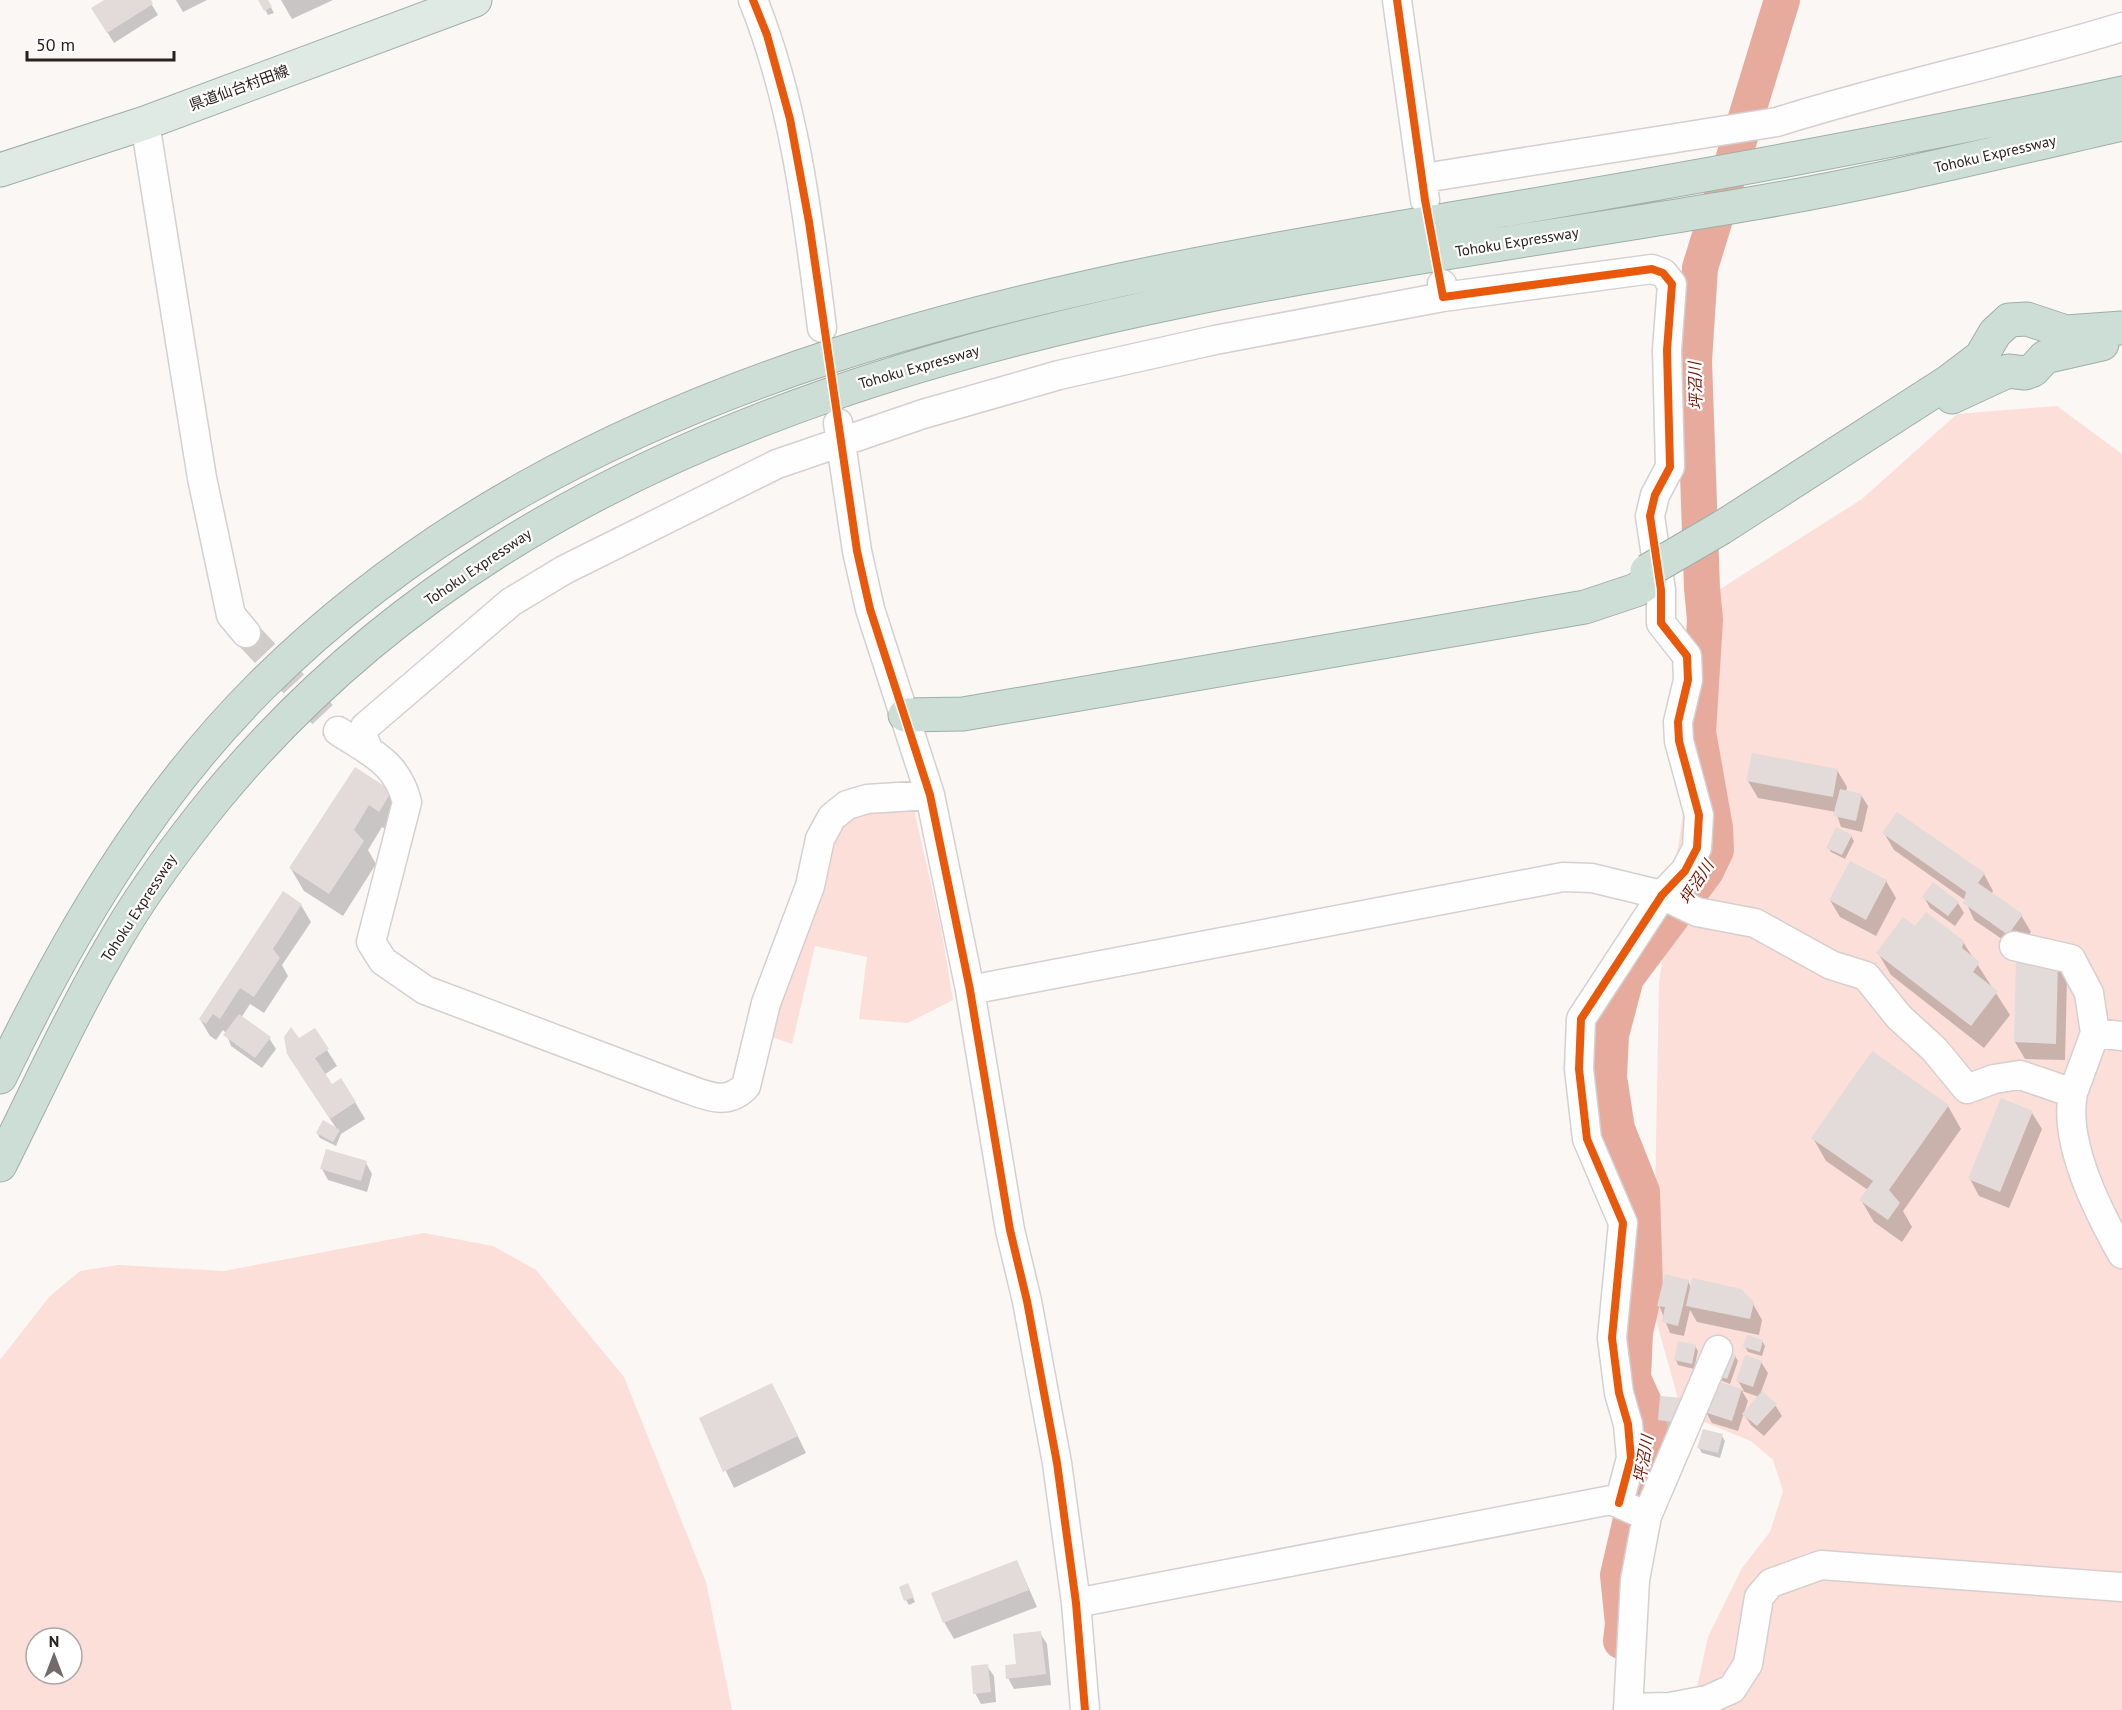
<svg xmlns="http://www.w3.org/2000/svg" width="2122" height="1710" viewBox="0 0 2122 1710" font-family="'PT Sans','Noto Sans JP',sans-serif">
<rect width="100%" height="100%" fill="#faf7f5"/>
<path fill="#fcdfd8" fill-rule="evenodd" d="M2057,406L2122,454V1710H1692L1708,1637L1742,1568L1770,1532L1783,1491L1773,1460L1751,1441L1682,1413L1653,1309L1659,983L1714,593L1862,499L1957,414Z
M887,806L914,810L941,928L953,1000L908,1023L859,1019L867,957L815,946L792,1044L766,1035L822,864L848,816Z
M424,1233L493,1246L536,1270L624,1377L706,1582L732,1710H0V1360L49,1297L80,1271L118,1265L224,1271ZM36,1638H72V1674H36Z"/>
<path fill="#0003" d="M106,0H149L158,15L114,43L99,19Z
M176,0H207L183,12Z
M260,0H267L274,13L268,15Z
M281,0H333L292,19Z
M355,769L391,792L404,815L393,834L382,827L368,850L376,864L343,916L304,891L291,869Z
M1837,770L1847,787L1846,792L1861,795L1868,806L1862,832L1841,827L1836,812L1758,798L1748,781Z
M1884,833L1984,874L1993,891L1991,894L2021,915L2031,932L2018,950L1974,920L1965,900L1894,850Z
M1851,836L1854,841L1845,859L1831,852L1828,847Z
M1850,863L1886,881L1896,898L1876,936L1840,917L1830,900Z
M1924,897L1958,903L1964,913L1955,926L1930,908Z
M301,905L311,922L282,965L288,976L264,1013L250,1004L241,1018L269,1038L276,1049L262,1068L231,1046L226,1033L223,1030L216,1040L210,1036L200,1019Z
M1916,928L1963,942L2010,1015L1984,1048L1891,975L1878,953Z
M2058,962L2067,978L2065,1060L2025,1059L2015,1042Z
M299,1040L327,1050L337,1066L324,1075L332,1086L355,1102L365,1119L341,1134L336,1146L320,1138L317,1133L338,1131L299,1072Z
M1948,1106L1961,1129L1903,1211L1912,1227L1902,1242L1874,1222L1861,1200L1868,1190L1826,1161L1813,1138Z
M2032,1113L2042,1129L2009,1208L1979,1196L1970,1179Z
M366,1163L372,1174L367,1192L328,1180L322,1169Z
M1688,1281L1691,1288L1752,1302L1762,1320L1759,1335L1697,1322L1690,1310L1684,1336L1670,1333L1659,1305Z
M1762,1341L1765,1346L1762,1356L1748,1352L1745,1347Z
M1695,1346L1698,1351L1694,1369L1678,1365L1676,1360Z
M1735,1356L1738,1361L1730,1384L1720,1380Z
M1761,1362L1768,1373L1761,1392L1775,1405L1782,1416L1764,1436L1751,1425L1744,1414L1759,1397L1742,1391L1748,1401L1738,1431L1712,1423L1706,1412L1715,1382L1744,1391L1738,1381Z
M781,1402L806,1453L734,1488L701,1419Z
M1689,1411L1687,1433L1665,1431L1659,1420Z
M1722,1436L1725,1441L1720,1458L1702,1453L1699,1448Z
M1017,1561L1037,1607L954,1639L944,1622Z
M910,1590L915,1602L909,1605L906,1600Z
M1040,1633L1047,1644L1051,1685L1014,1689L1008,1678Z
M987,1666L994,1676L996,1702L981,1704L975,1693Z"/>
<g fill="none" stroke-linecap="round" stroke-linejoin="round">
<path stroke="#e7ab9d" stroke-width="36" d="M1621,1641L1623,1624L1618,1575L1650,1437L1646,1407L1633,1378L1635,1332L1645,1289L1642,1192L1617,1129L1609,1077L1611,1035L1626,978L1706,871L1716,850L1715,828L1698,732L1705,620L1702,588L1694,361L1700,268L1782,0"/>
</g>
<path fill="#e2dbd9" d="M104,0H151L153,4L107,33L91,8Z
M258,0H268L272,7L264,11Z
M1752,753L1838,769L1833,797L1746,781Z
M355,767L392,791L379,812L369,805L354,830L364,841L329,894L289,868Z
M1840,789L1862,794L1856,821L1833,816Z
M1897,812L1985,873L1978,883L2023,914L2008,935L1963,903L1966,892L1882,833Z
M1836,827L1852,835L1842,855L1826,848Z
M1850,861L1887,880L1866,920L1829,900Z
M1933,882L1959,902L1948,916L1922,897Z
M283,891L302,904L273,949L280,958L254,997L240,988L220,1019L213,1014L206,1024L199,1019Z
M1926,912L1964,941L1962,948L1980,962L1973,972L1998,991L1971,1026L1876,953L1903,917L1915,926Z
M2016,959L2058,960L2056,1044L2014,1042Z
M239,1014L271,1037L255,1058L223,1035Z
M291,1027L299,1038L315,1028L329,1049L315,1058L332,1084L341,1078L356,1102L330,1119L287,1054L284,1037Z
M1872,1051L1949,1105L1889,1190L1900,1203L1888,1220L1859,1200L1873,1181L1811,1138Z
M2001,1098L2033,1111L2000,1192L1968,1179Z
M323,1120L340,1130L333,1142L316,1133Z
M326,1149L367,1161L361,1181L320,1169Z
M1665,1274L1689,1280L1678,1326L1662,1322L1665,1307L1657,1306Z
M1692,1278L1741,1289L1754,1302L1750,1319L1686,1306Z
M1747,1335L1763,1340L1760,1352L1743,1347Z
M1678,1341L1696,1345L1692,1364L1674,1360Z
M1724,1351L1736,1355L1727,1379L1716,1375Z
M1745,1355L1762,1361L1753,1387L1736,1381Z
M1714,1380L1742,1389L1732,1421L1704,1412Z
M772,1383L798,1436L723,1472L699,1418Z
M1762,1391L1777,1404L1757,1426L1742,1414Z
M1660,1396L1683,1398L1681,1423L1658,1420Z
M1703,1429L1723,1434L1718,1453L1697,1448Z
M1017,1560L1029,1590L943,1623L931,1593Z
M908,1583L914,1597L904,1601L899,1587Z
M1041,1631L1046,1674L1006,1679L1005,1665L1016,1664L1013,1634Z
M988,1664L991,1692L973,1694L971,1666Z"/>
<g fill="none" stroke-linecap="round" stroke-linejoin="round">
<path stroke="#d0ccca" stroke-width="28" stroke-dasharray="28 14" stroke-linecap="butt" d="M246,633L338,731"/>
<g stroke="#d6cfcd" stroke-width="31">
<path id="minor" d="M753,0C795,104 808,217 822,328
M1397,0L1425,200
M145,123L202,478L231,615L246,633
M1424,178L1777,122C1891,86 2008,62 2122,27
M1442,284L1443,297L1652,269L1663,273L1672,284L1667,350L1670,467L1655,495L1650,516L1661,590V623L1687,656L1688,680L1678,722L1679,741L1699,815L1697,848L1685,871L1662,895L1581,1019L1579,1069L1587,1139L1623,1223L1612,1338L1619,1393L1628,1424L1631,1458L1619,1503
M838,423L857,551L870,609L930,795L970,990L1010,1230L1027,1301L1057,1463L1076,1603L1085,1710
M338,731C370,752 397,762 407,802L371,942L383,961L425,990L682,1087C706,1095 726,1107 746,1086L766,1003L810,886L820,839L832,817L847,805L867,799L930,795
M369,751L363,737L365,727L511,602L564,570L777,464L923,414L1059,375L1215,340L1443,297
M2014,946L2071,959L2089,993L2095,1033
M970,990L1563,877L1592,878L1662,895L1697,912L1755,923L1831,965L1866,976L1899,1017L1935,1050L1967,1089L1994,1079L2020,1075L2073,1093C2063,1143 2098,1211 2122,1254
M2073,1093L2095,1033L2122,1036
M1647,1516L1718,1350
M1076,1603L1611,1500L1647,1516L1635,1580L1628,1710
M1628,1708L1670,1707L1707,1700L1732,1689L1748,1664L1759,1597L1771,1583L1821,1565L2122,1587"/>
</g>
<g stroke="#9fafa6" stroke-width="35">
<path id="major" d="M0,170L145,123L475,0"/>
</g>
<g stroke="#9fafa6" stroke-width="35">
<path id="highway" d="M1952,397L2008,371L2025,373L2033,370L2045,357L2102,344
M1721,528L1948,382L1981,357L1995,333L2009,320L2027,319L2066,332L2122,328
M905,715L963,714L1585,607L1636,590L1650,581
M0,1077C68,936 147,800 259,688C593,354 1082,281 1528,206C1727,172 1925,136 2122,93
M0,1165C39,1087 75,1007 120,932C148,885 181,841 215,799C589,344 1214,295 1755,203C1878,182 2000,152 2122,124"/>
</g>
<use href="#minor" stroke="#fefefe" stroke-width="28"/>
<use href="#major" stroke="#e0eae5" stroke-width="33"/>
<use href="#highway" stroke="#ccded5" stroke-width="33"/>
<g stroke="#9fafa6" stroke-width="35" stroke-linecap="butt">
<path id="highway-bridge" d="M1647,571L1721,528"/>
</g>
<use href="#highway-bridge" stroke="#ccded5" stroke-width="33"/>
<g stroke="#fff" stroke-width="11">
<path id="cycleway" d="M753,0L767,35L790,119L809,222L857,551L870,609L930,795L970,990L1010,1230L1027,1301L1057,1463L1076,1603L1085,1710
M1397,0L1425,200L1443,297L1652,269L1663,273L1672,284L1667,350L1670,467L1655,495L1650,516L1661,590V623L1687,656L1688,680L1678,722L1679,741L1699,815L1697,848L1685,871L1662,895L1581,1019L1579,1069L1587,1139L1623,1223L1612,1338L1619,1393L1628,1424L1631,1458L1619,1503"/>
</g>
<use href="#cycleway" stroke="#e8590c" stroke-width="8"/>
</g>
<g text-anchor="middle" stroke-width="4.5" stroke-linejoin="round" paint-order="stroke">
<g font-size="15" fill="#2a201e" stroke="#fff">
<text transform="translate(239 88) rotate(-20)" y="5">県道仙台村田線</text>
<text transform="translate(1995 154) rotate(-13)" y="5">Tohoku Expressway</text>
<text transform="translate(1517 242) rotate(-9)" y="5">Tohoku Expressway</text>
<text transform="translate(919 367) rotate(-16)" y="5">Tohoku Expressway</text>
<text transform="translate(478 567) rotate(-34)" y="5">Tohoku Expressway</text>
<text transform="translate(139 908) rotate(-57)" y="5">Tohoku Expressway</text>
</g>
<g font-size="16" font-style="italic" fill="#791400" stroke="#fff">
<text transform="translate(1695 386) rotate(-92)" y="6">坪沼川</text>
<text transform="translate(1696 882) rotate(-57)" y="6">坪沼川</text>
<text transform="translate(1643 1459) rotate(-80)" y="6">坪沼川</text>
</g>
</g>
<g transform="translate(54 1656)"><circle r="28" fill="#ffffff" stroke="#aaa6a5" stroke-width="1.5"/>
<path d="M0-4.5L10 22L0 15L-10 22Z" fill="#736b69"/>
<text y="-9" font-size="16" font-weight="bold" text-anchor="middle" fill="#2a201e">N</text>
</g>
<path d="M27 51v9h147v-9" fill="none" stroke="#2a201e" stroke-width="3"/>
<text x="36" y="51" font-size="18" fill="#2a201e" stroke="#ffffff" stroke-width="4.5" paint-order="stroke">50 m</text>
</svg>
